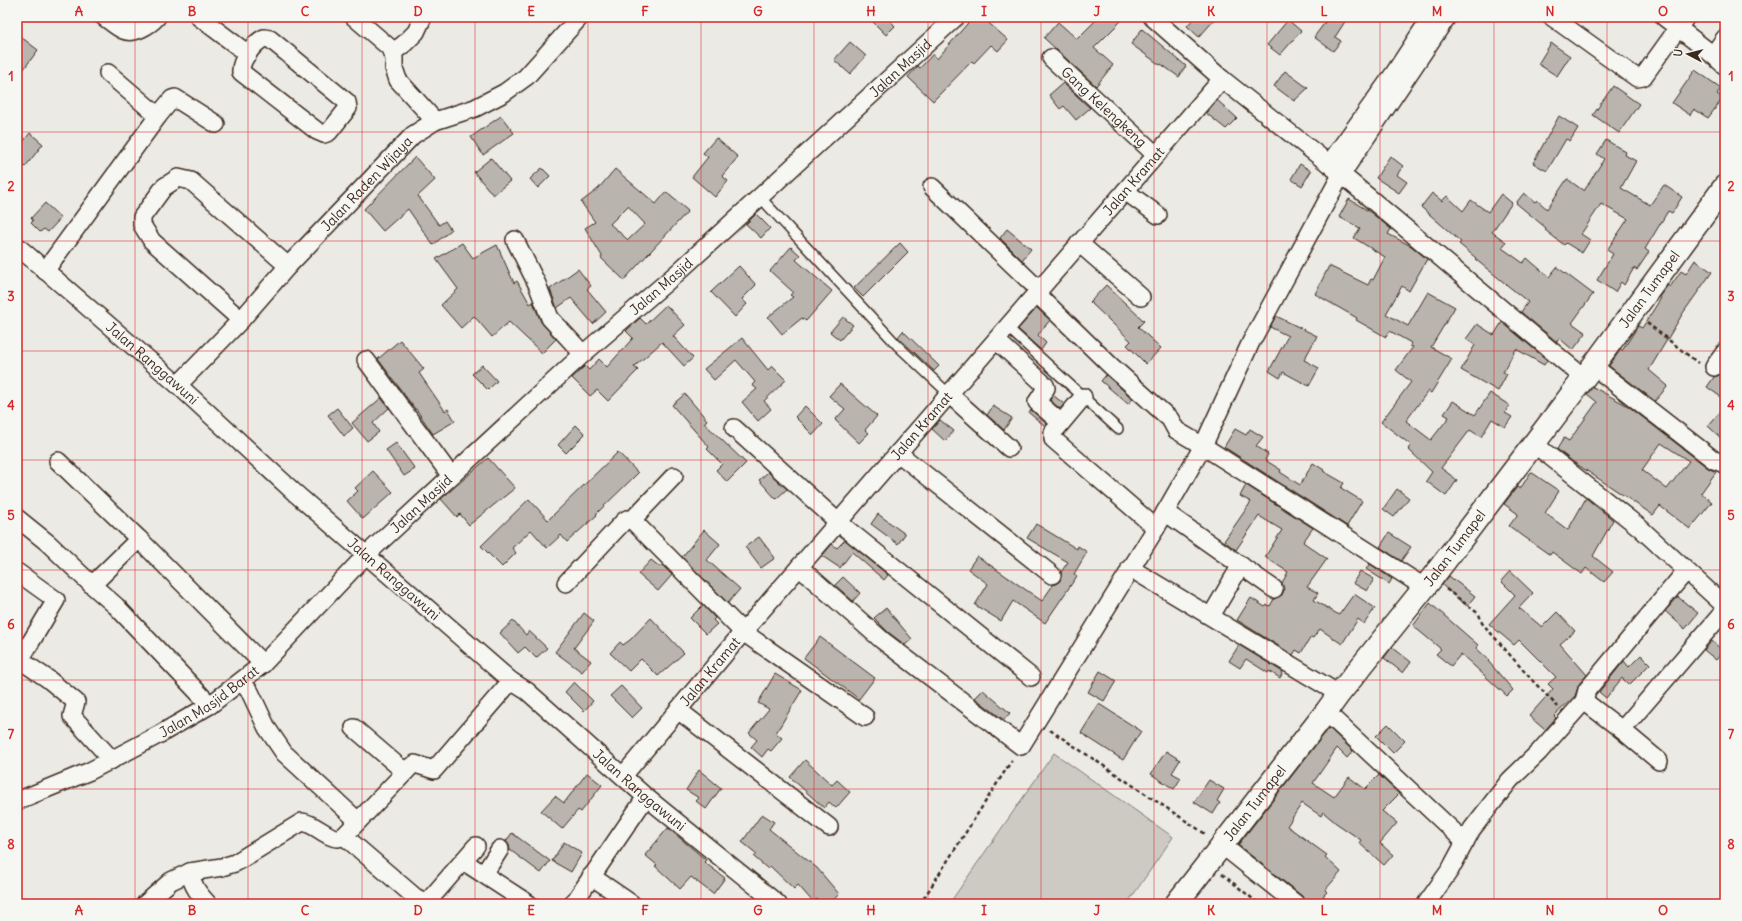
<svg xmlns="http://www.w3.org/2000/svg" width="1742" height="921" viewBox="0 0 1742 921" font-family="Delius,sans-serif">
<rect width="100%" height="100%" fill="#ebeae5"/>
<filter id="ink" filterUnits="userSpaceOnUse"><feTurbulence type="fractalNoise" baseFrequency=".025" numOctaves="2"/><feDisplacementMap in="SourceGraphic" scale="8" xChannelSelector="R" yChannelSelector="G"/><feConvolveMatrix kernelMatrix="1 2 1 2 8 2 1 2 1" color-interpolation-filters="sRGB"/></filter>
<g filter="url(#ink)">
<path fill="#cdcac4" stroke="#847a71" d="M1054,753L1173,837L1127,904H949Z"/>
<path fill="#bab4ae" stroke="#3b2a1e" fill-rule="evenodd" d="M868,17H887L895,26L886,35Z
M973,17H982L1008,40L998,51L991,45L974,63L972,61L933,101L908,77L918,66L920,68L933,54L937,59Z
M1099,17H1125L1094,48L1113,65L1096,86L1044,38L1058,22L1077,39Z
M1195,17H1217L1199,37L1187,26Z
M1329,17H1348L1335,37L1341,41L1333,51L1314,37Z
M1288,20L1301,31L1280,55L1267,45Z
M1142,29L1186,66L1179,77L1161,64L1160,65L1131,44Z
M17,34L38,50L17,78Z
M850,42L866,56L850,74L834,60Z
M1551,43L1570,56L1557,76L1538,64Z
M1695,70L1721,88L1717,94L1723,98L1708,118L1694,109L1690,115L1672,103Z
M1285,71L1308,88L1294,101L1274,86Z
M1063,83L1090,108L1076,120L1064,106L1060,109L1049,95Z
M1613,86L1639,104L1619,133L1593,115Z
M1217,100L1237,118L1226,129L1206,113Z
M501,116L514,133L483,155L471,137Z
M1559,116L1578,128L1570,141L1566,139L1547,171L1533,163Z
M30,133L43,144L25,167L17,160V149Z
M716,138L738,157L722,176L728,181L715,197L692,177L708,157L703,153Z
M1606,140L1626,152L1625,155L1636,161L1621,188L1650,205L1664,185L1682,197L1672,213L1668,211L1645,249L1649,252L1637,270L1634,268L1624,285L1621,282L1615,292L1597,280L1613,254L1607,250L1628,219L1601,204L1581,234L1590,240L1582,253L1566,243L1564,245L1545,230L1546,228L1516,203L1524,193L1535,202L1537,200L1547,209L1567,179L1584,191L1604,159L1597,154Z
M1390,156L1403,166L1397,175L1407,182L1399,193L1376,178Z
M415,157L435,180L418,196L439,225L445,221L451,230L433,245L408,209L383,231L364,209Z
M491,158L510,181L493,195L474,172Z
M1300,164L1311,171L1302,186L1291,179Z
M542,168L550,176L538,188L530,179Z
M615,169L656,204L666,192L688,211L624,280L601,258L602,256L585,228L595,222L581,202L598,189ZM628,206L645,224L628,240L610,224Z
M1432,193L1442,201L1447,196L1463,211L1471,200L1488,212L1501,194L1512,203L1492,232L1506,242L1502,248L1523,263L1527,258L1549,277L1557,267L1593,294L1572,323L1586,333L1573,350L1559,338L1557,342L1521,312L1528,302L1475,259L1476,258L1459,244L1461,242L1421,207Z
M1349,199L1370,212L1391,229L1388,234L1411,246L1427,259L1409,291L1402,286L1386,314L1408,326L1428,292L1455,307L1431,347L1452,359L1431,393L1428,391L1406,421L1431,440L1449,417L1444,414L1453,401L1475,415L1490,393L1509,405L1505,413L1512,417L1505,427L1492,419L1481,437L1470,430L1441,468L1457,480L1446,496L1426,481L1432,472L1408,449L1411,445L1381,422L1411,382L1396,370L1413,347L1410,346L1411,343L1390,331L1386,337L1356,320L1357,318L1315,294L1329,266L1368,285L1371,279L1373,280L1385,257L1354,238L1360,228L1339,217Z
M45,203L61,218L48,232L44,229L40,232L31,223L33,221L31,218Z
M756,214L770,228L761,238L746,224Z
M1007,229L1031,249L1022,260L1000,238Z
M462,243L473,258L497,245L514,283L517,281L530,304L533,302L541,322L556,339L542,353L509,322L492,337L474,316L461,328L441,305L458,289L436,259Z
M900,243L908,252L863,297L854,288Z
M791,247L800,255L796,260L832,291L806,321L802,318L782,334L768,317L793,297L790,295L793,292L770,271Z
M1695,260L1712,272L1683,313L1649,370L1668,386L1655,401L1609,366L1621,349L1622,351L1638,326L1642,328L1661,298L1659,297L1668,285L1670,287L1681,271L1686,274Z
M739,266L756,285L742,299L747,304L735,317L711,292Z
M578,269L591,286L587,289L606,312L593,324L571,298L557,308L550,289Z
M1106,285L1144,321L1138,327L1161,348L1146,364L1127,345L1131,341L1090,302Z
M666,305L685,325L673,336L693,358L684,366L662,342L634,367L638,370L608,401L597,390L590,396L572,378L585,366L589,370L599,359L607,367L633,338L626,331L640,318L646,324Z
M1037,308L1050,320L1038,335L1046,343L1041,350L1018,329Z
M1276,316L1317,336L1304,360L1319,368L1309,386L1283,372L1280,378L1269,371L1288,336L1270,327Z
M843,317L853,325L840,340L830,332Z
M1502,322L1547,360L1544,365L1516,349L1503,372L1507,374L1498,391L1461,370L1475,345L1466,339L1477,324L1494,335Z
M903,331L939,366L934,371L898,337Z
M742,338L768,370L772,366L786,380L764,401L771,409L758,421L742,402L757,389L752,385L755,382L736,360L714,380L704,369Z
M400,340L424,369L419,373L445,411L448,409L455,421L433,434L416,409H415L378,359Z
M482,365L497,381L488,390L472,374Z
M1721,374L1725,377V400L1707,387L1714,377Z
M1106,375L1133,399L1128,404L1101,381Z
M840,384L877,416L865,430L869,433L859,443L835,420L845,409L829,396Z
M1593,387L1628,406L1708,468L1716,472L1701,493L1712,502L1690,529L1660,506L1653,515L1572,461L1557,449L1564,438L1569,441L1597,402L1587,394ZM1661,443L1689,461L1667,489L1642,470Z
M685,394L707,420L704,423L746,463L727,482L716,470L722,464L707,449L709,447L672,405Z
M1053,395L1064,404L1060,409L1050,400Z
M381,398L389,408L373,423L379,432L367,441L352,423Z
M805,406L823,424L813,435L795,417Z
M993,406L1012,418L1004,430L987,415Z
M1725,406V442L1708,426Z
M337,408L353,428L344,436L328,415Z
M1031,410L1047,424L1045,426L1029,413Z
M940,420L954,431L945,441L932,429Z
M576,425L585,434L566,453L558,445Z
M1235,429L1246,435L1250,429L1263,437L1256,446L1268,454L1265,460L1281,470L1280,472L1300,485L1313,463L1324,470L1323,471L1344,483L1341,488L1362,501L1347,526L1224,447Z
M396,443L415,469L404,476L386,450Z
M618,452L638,473L596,514L597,515L567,542L561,535L547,548L531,530L512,548L516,553L502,567L481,546L529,499L548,520Z
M488,458L515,488L469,525L460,514L457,517L441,499Z
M373,471L393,492L363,519L347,501L358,491L355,488Z
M768,472L787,489L776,499L759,480Z
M1531,472L1559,491L1545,513L1568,530L1586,498L1613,520L1593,556L1613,572L1604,582L1586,568L1582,574L1552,552L1550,555L1509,526L1518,514L1504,504L1517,487L1520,489Z
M1246,485L1313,528L1303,542L1327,559L1307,587L1318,593L1314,600L1339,615L1354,594L1375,608L1364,624L1358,619L1342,644L1320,629L1313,638L1311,637L1301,653L1296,650L1293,655L1237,620L1251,598L1265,607L1267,605L1270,606L1274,599L1282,595L1284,590L1282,583L1288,572L1265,557L1282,530L1259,516L1236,550L1224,541L1251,502L1240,496Z
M1397,489L1409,498L1394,517L1383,509Z
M878,514L905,534L898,544L871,524Z
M1036,524L1077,549L1078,546L1087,552L1074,574L1077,576L1045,623L1013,601L1001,621L975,605L988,584L968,569L977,556L1042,601L1053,585L1060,581L1061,572L1068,562L1027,538Z
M704,530L720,544L707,560L740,589L728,603L682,557Z
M1389,533L1411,547L1401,561L1380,547Z
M759,537L775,558L761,568L745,547Z
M845,540L888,575L884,580L852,552L840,568L822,556L832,544L837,548Z
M651,560L660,567L662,565L672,575L658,591L638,574Z
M1370,564L1392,579L1389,584L1366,569Z
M1360,571L1374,579L1367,591L1353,583Z
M1510,571L1533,593L1519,608L1542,627L1557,612L1575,631L1560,644L1587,675L1579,684L1575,696L1554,716L1556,718L1545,730L1529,716L1553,689L1548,684L1556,677L1519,640L1514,645L1489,624L1515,595L1501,581Z
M1449,576L1475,596L1467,606L1442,585Z
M843,577L860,593L853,601L835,585Z
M1678,597L1698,613L1685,629L1665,611Z
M1430,603L1478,645L1476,648L1489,660L1488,661L1513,690L1507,696L1461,654L1451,666L1436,654L1441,649L1413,626Z
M703,605L715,618L713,620L717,624L706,634L690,618Z
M886,608L912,639L905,645L888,632L874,618Z
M584,613L594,621L574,648L591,661L582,672L555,652Z
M651,618L684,653L658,676L641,659L629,671L610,653L620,642L623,645L630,640Z
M513,621L526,635L529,631L547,648L536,658L525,647L518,653L500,633Z
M820,637L875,678L859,699L804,658Z
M1712,641L1723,651L1716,660L1704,650Z
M1239,645L1283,672L1280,678L1269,671L1268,673L1246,659L1240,668L1229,661Z
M1392,647L1411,662L1403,673L1384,658Z
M1641,655L1650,664L1629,685L1622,678L1606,698L1599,692L1624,661L1629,667Z
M1100,671L1116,681L1104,701L1088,692Z
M775,674L802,690L776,733L782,738L771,751L768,749L762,757L751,747L757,740L749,733L769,709L758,703Z
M574,682L593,701L584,711L565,692Z
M621,686L642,708L632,718L610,696Z
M983,690L1010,713L1004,720L975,698Z
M1099,704L1141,731L1123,760L1081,733Z
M1388,724L1405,741L1393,753L1376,736Z
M1329,728L1353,751L1347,758L1337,748L1313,783L1334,797L1349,777L1365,789L1379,775L1399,794L1382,811L1397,823L1380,843L1393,855L1384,865L1359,843L1361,840L1336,823L1323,812L1321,816L1302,803L1287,826L1327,855L1325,857L1341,872L1325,890L1327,892L1323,896L1333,904H1306L1302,896L1238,845Z
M1166,751L1180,760L1172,773L1181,778L1174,789L1151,774Z
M805,760L832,785L837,780L850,792L836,808L829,802L824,808L790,777Z
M699,770L721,788L706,809L696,801L699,798L686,790Z
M587,773L602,785L581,812L578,810L562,829L541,811L555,796L564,803Z
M1209,780L1224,789L1217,801L1220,803L1213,814L1194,802Z
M762,814L774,822L769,829L817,868L839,894L830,904H822L817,899L813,902L798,885L794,889L770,866L768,869L754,857L757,854L742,842Z
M668,828L706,860L704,862L725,878L713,894L691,877L680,889L655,866L657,865L645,855Z
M512,833L550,861L541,873L510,850L509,845L506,841Z
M564,842L582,853L571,872L552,861Z"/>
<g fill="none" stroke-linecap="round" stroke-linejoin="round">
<g stroke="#3b2a1e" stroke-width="12">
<path id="lane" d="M760,197L898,346L949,394
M1007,327L1118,429"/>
</g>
<g stroke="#3b2a1e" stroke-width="20">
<g id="street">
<path d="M104,17C110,21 116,27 123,30C134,35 150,25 157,17"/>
<path d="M199,17L248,54"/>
<path d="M354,17L390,48L394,58V68L398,80L435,121"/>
<path d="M1152,17L1222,79L1329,164L1584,378"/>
<path d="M1552,17L1637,78L1643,77L1686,17"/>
<path d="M1664,17L1713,55L1725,66"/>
<path d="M264,38L270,39L347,102L348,108L329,132L324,134L317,131L241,72C240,60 254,43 264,38Z"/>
<path d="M392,53L404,44L416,32L423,17"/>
<path d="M1713,55L1725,38"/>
<path id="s1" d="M1051,58L1156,155"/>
<path d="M158,116L172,99L175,98L216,124"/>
<path d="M1329,164L1395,72L1431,17"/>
<path d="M932,187L1039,290"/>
<path d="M1125,191L1158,215"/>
<path d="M515,240L537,284L550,318L583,354"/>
<path d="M1079,243L1141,297"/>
<path id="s2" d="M17,246L178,385L295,493L511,681L527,691L646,797L778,904"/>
<path d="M45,271L158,116L108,73"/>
<path d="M1036,293L1111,366L1170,419L1176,430L1203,446L1424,587"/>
<path d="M241,320L152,241L142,225V217L164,187L178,178L191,181L288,266"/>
<path d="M996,340L1045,385L1046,388L1037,402L1061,423"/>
<path d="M366,360L451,476"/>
<path d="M1593,366L1714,460L1725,464"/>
<path d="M1714,367L1725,352"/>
<path id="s3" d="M178,385L241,320L288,266L413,135L435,121L475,108L504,93L526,77L580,17"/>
<path d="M949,394L1009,448"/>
<path d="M1083,397L1057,428L1053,432V439L1156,528"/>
<path d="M734,428L838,522L1031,677"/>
<path d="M1533,443L1639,527L1725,606"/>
<path d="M898,453L1052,575"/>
<path d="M58,461L139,539L263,664"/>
<path d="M1165,512L1274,589"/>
<path d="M17,518L48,543L92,585L139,539"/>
<path d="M632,520L674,476"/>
<path d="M799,567L882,640L1021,746L1156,528L1203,446L1251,342L1341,175L1447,17"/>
<path d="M1130,568L1339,694"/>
<path d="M17,572L56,600L20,660"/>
<path d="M566,583L624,521L627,519L632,520L743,632L865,717"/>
<path d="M92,585L116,606L210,705"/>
<path d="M1211,616L1241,565"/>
<path d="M17,658L48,679L76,702L72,716L112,760"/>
<path d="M242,682L250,692L267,728L284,753L358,821"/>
<path d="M1584,701L1622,730L1659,761"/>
<path d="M678,710L829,827"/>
<path d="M1326,712L1465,842"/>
<path d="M354,728L405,772"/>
<path d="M1622,730L1725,610"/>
<path id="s4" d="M623,776L743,632L1222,79"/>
<path id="s5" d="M17,801L90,771L160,734L210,705L263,664L366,555L583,354L676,274L956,17"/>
<path d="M344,836L415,897L425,902L430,899L476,846"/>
<path d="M1222,845L1296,904"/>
<path d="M463,861L529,904"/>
<path d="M190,872C192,886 199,894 208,904"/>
<path d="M484,874L500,849"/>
<path d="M591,876L632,904"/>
<path d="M145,904L171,881L190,872L222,867L235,863L302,822C314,823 329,839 338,838C340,838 342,836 344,836L410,767L415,764L434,770L511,681"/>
<path d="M573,904L646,797"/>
<path d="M1426,904L1450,870L1472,829L1510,780L1539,752L1584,701L1587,690L1686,571"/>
</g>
</g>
<g stroke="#3b2a1e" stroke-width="25">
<g id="secondary">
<path id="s6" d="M1176,904L1326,712L1339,694L1432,578L1593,366L1725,186"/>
</g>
</g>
<path stroke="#3b2a1e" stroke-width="2.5" stroke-dasharray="4 3" stroke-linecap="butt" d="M1647,323L1698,363
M1446,589L1479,614L1482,623L1531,679L1558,707
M1050,730L1207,835
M1222,874L1259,904
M920,904L1012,760"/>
<use href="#lane" stroke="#f6f6f2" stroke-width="9"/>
<use href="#street" stroke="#f6f6f2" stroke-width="17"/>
<use href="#secondary" stroke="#f6f6f2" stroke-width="22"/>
</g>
</g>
<path fill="none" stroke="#d62828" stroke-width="1" stroke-opacity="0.55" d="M135,17V904M248,17V904M362,17V904M475,17V904M588,17V904M701,17V904M814,17V904M928,17V904M1041,17V904M1154,17V904M1267,17V904M1380,17V904M1494,17V904M1607,17V904M17,132H1725M17,241H1725M17,351H1725M17,460H1725M17,570H1725M17,680H1725M17,789H1725"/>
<g text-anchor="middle" stroke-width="3" stroke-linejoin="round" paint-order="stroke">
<g font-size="14" fill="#3b2a1e" stroke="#f6f6f2">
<text dy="5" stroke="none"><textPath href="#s5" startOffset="1156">Jalan Masjid</textPath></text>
<text dy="5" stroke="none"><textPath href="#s1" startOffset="72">Gang Kelengkeng</textPath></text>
<text dy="5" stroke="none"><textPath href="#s4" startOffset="784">Jalan Kramat</textPath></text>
<text dy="5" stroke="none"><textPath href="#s3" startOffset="276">Jalan Raden Wijaya</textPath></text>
<text dy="5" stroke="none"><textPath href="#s5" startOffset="832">Jalan Masjid</textPath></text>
<text dy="5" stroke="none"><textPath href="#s6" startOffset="776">Jalan Tumapel</textPath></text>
<text dy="5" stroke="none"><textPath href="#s2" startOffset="179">Jalan Ranggawuni</textPath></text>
<text dy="5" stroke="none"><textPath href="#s4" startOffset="460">Jalan Kramat</textPath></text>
<text dy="5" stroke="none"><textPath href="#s5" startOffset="508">Jalan Masjid</textPath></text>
<text dy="5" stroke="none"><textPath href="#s6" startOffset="452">Jalan Tumapel</textPath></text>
<text dy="5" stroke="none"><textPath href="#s2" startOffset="503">Jalan Ranggawuni</textPath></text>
<text dy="5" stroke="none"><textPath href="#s4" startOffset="136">Jalan Kramat</textPath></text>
<text dy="5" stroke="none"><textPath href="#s5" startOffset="217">Jalan Masjid Barat</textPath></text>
<text dy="5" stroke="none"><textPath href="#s2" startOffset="827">Jalan Ranggawuni</textPath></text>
<text dy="5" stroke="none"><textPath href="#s6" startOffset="128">Jalan Tumapel</textPath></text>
</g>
</g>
<rect width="1742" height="921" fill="none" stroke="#f6f6f2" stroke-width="44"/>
<g transform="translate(1688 54) rotate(277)" stroke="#f6f6f2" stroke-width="3" paint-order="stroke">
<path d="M0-3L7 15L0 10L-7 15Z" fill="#3b2a1e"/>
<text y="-6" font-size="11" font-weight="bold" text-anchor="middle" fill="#3b2a1e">U</text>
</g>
<rect x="22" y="22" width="1698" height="877" fill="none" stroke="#d62828" stroke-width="1.5"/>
<g font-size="13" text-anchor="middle" font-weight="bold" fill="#d62828">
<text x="79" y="16">A</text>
<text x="192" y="16">B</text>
<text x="305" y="16">C</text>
<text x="418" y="16">D</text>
<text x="531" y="16">E</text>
<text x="645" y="16">F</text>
<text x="758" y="16">G</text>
<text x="871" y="16">H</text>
<text x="984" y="16">I</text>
<text x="1097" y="16">J</text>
<text x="1211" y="16">K</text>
<text x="1324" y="16">L</text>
<text x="1437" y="16">M</text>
<text x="1550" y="16">N</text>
<text x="1663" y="16">O</text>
<text x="11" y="81">1</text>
<text x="1731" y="81">1</text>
<text x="11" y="191">2</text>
<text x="1731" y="191">2</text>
<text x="11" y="301">3</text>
<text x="1731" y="301">3</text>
<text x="11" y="410">4</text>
<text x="1731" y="410">4</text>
<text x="11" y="520">5</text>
<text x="1731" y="520">5</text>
<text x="11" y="629">6</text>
<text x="1731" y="629">6</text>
<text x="11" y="739">7</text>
<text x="1731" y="739">7</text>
<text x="11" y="849">8</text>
<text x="1731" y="849">8</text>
<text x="79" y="915">A</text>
<text x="192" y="915">B</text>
<text x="305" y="915">C</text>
<text x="418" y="915">D</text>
<text x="531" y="915">E</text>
<text x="645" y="915">F</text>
<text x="758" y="915">G</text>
<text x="871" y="915">H</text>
<text x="984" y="915">I</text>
<text x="1097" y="915">J</text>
<text x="1211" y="915">K</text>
<text x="1324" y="915">L</text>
<text x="1437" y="915">M</text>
<text x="1550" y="915">N</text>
<text x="1663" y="915">O</text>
</g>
</svg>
